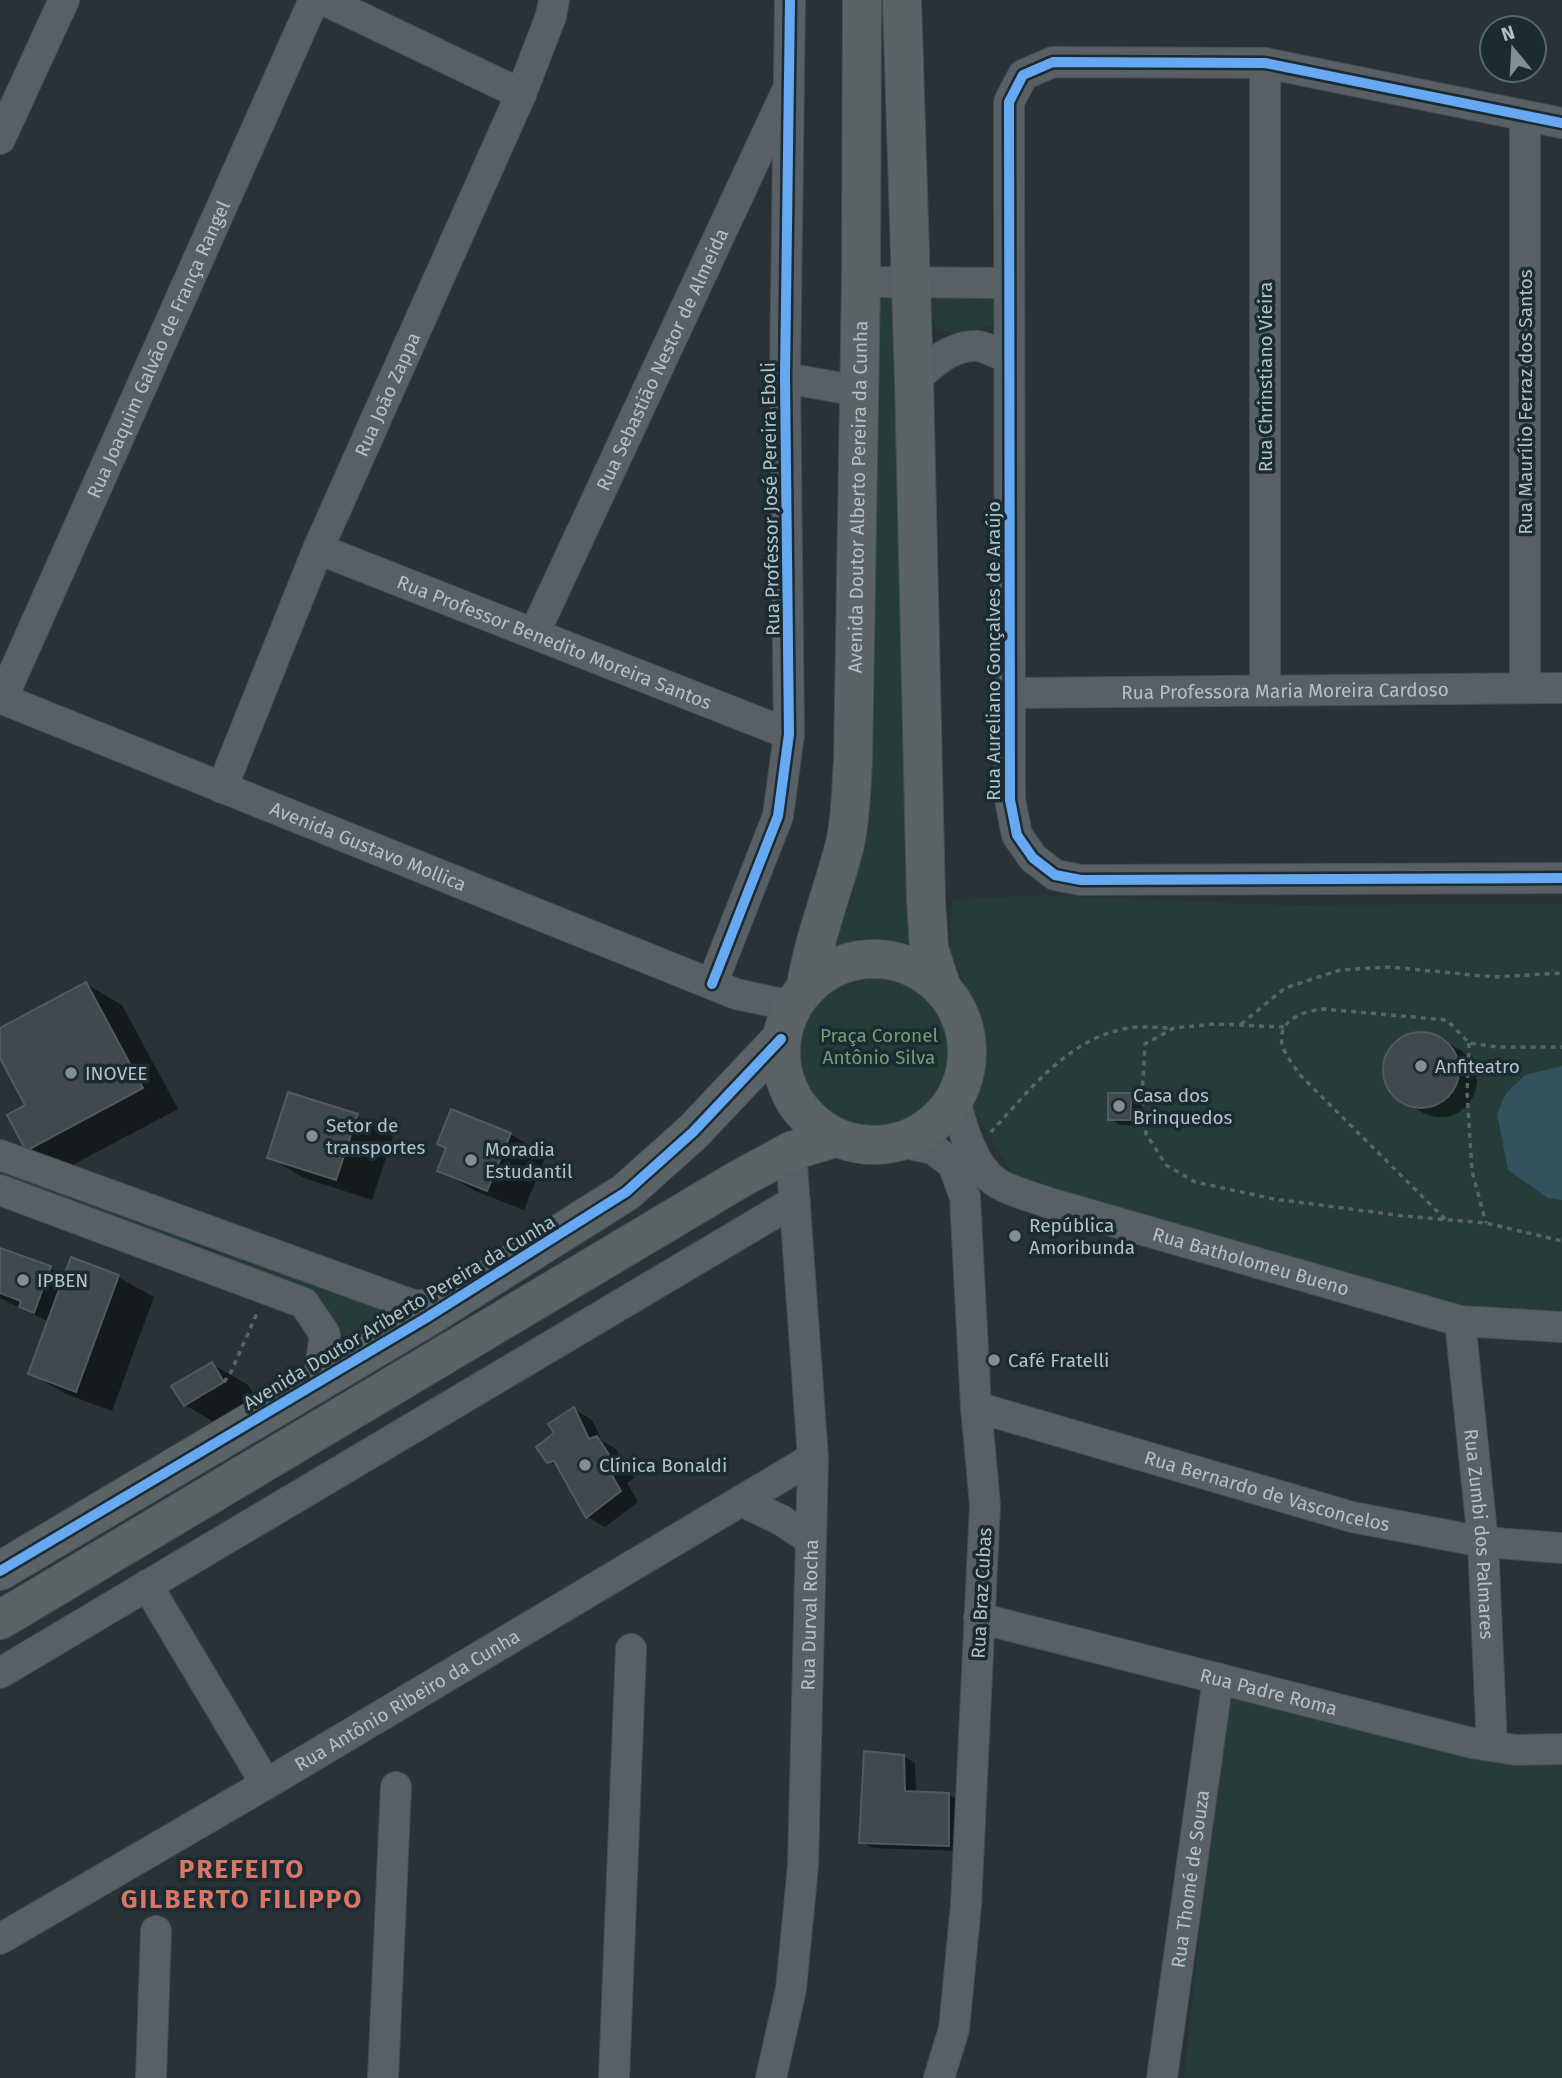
<svg xmlns="http://www.w3.org/2000/svg" width="1562" height="2078" viewBox="0 0 1562 2078" font-family="'Fira Sans',sans-serif">
<rect width="100%" height="100%" fill="#283237"/>
<path fill="#253c39" d="M988,294L996,304L995,324C977,331 954,336 936,328L932,315V303L940,296Z
M883,298H891L898,302L916,946L897,940L858,939L831,951L853,891L867,815L874,702L877,302Z
M1037,895L1285,905L1562,904V1317L1467,1313L1035,1190L1008,1168L972,1107L983,1024L950,951L952,900Z
M798 1046a81 81 0 1 1 162 0a81 81 0 1 1-162 0Z
M0,1167L197,1238L191,1246L0,1177Z
M222,1240L403,1315L347,1348L340,1325L320,1301L216,1252Z
M1233,1696L1562,1764V2078H1184L1224,1706L1228,1699Z"/>
<path fill="#32525e" d="M1562,1066V1200L1548,1198L1508,1170L1497,1114L1506,1093L1525,1075Z"/>
<path fill="#0007" d="M86,984L122,1005L178,1109L63,1170L27,1150V1106L0,1055V1030Z
M1420,1034L1432,1035L1443,1040L1462,1051L1470,1060L1475,1071L1477,1083L1474,1095L1468,1105L1458,1113L1447,1117H1435L1423,1113L1395,1095L1388,1085L1385,1074L1386,1062L1390,1051L1398,1042L1408,1036Z
M1131,1095L1142,1102V1125H1121L1109,1119Z
M357,1116L393,1137L372,1200L304,1178L269,1157Z
M510,1134L546,1155L524,1210L475,1191L439,1170Z
M0,1250L50,1268L66,1276L118,1277L154,1297L112,1411L66,1394L30,1373L49,1322L0,1298Z
M212,1364L248,1385L259,1403L221,1426L185,1405Z
M574,1409L592,1420L602,1441L615,1448L634,1478L627,1483L638,1502L605,1527L587,1517L559,1467L548,1461L556,1434Z
M903,1756L915,1763L916,1793L949,1794L960,1801V1851L873,1848L861,1842Z"/>
<path fill="#40494d" stroke="#505a5f" stroke-width="2" d="M86,982L143,1088L26,1151L7,1115L25,1105L0,1058V1028Z
M1383 1070a38 38 0 1 1 76 0a38 38 0 1 1-76 0Z
M288,1092L358,1114L336,1180L267,1158Z
M1108,1093H1131V1120H1108Z
M451,1109L511,1133L487,1191L437,1171L446,1148L437,1144Z
M0,1248L51,1266L34,1313L19,1307L21,1301L0,1293Z
M71,1257L119,1275L76,1392L28,1374Z
M212,1362L224,1382L184,1406L171,1386Z
M574,1407L589,1439L597,1436L617,1467L610,1472L621,1491L586,1518L554,1461L547,1463L536,1447L554,1433L548,1424Z
M864,1751L904,1755L905,1791L949,1793V1846L859,1843Z"/>
<g fill="none" stroke-linecap="round" stroke-linejoin="round">
<g stroke="#464e52" stroke-width="32">
<g id="minor">
<path d="M324,0L521,94"/>
<path d="M1265,63V691"/>
<path d="M1525,116V688"/>
<path d="M1562,123L1265,63L1053,62L1023,75L1009,102L1010,800L1017,835L1033,858L1055,875L1081,880L1562,878"/>
<path d="M0,139L64,0"/>
<path d="M861,282L1009,283"/>
<path d="M785,378L859,391"/>
<path d="M914,381C931,364 951,345 977,346C987,347 1000,355 1009,358"/>
<path id="s1" d="M318,549L789,734"/>
<path id="s2" d="M534,634L785,95"/>
<path id="s3" d="M1009,693L1562,688"/>
<path id="s4" d="M0,698L736,994L792,1006"/>
<path id="s5" d="M2,699L314,0"/>
<path id="s6" d="M222,788L318,549L521,94L551,16L554,0"/>
<path d="M712,984L778,816L789,734L785,378L790,0"/>
<path id="s7" d="M955,1101C962,1127 973,1167 997,1183C1012,1192 1033,1197 1049,1203L1460,1321L1562,1327"/>
<path d="M901,1142L933,1149L953,1164L965,1197L976,1407L985,1505L966,1905L954,2029L939,2078"/>
<path d="M0,1155L416,1306L450,1300"/>
<path d="M0,1190L304,1303L325,1334L318,1383"/>
<path id="s8" d="M1460,1321L1483,1542L1492,1746"/>
<path id="s9" d="M976,1407L1352,1517L1483,1542L1562,1548"/>
<path d="M741,1501L781,1520L811,1540"/>
<path d="M147,1585L266,1784"/>
<path id="s10" d="M979,1618L1472,1743L1516,1750L1562,1749"/>
<path d="M0,1673L795,1201"/>
<path id="s11" d="M0,1939L266,1784L813,1458"/>
<path d="M151,2078L156,1931"/>
<path d="M383,2078L396,1787"/>
<path d="M614,2078L631,1649"/>
<path id="s12" d="M771,2078L791,1989L803,1866L813,1458L791,1151"/>
<path id="s13" d="M1162,2078L1218,1678"/>
</g>
</g>
<g stroke="#464f54" stroke-width="40">
<g id="major">
<path d="M902,0L914,381L926,900L929,949L941,985"/>
<circle cx="874" cy="1052" r="93"/>
<path id="s14" d="M806,986C814,938 833,891 845,844C851,817 851,788 853,762L861,282L862,0"/>
<path d="M0,1571L426,1318L626,1192L693,1132L781,1039"/>
<path d="M0,1620L736,1181L791,1151L835,1138"/>
</g>
</g>
<path stroke="#5b6567" stroke-width="3.5" stroke-dasharray="5 5" stroke-linecap="butt" d="M1241,1024L1285,988L1340,970L1389,967L1494,977L1562,973
M1284,1027L1215,1024L1174,1028L1145,1044L1142,1095L1146,1134L1166,1165L1195,1182L1274,1199L1404,1216L1486,1223L1562,1241
M1469,1043L1467,1092L1472,1171L1486,1223
M991,1132C1028,1092 1066,1041 1123,1029C1138,1025 1156,1028 1172,1028
M1445,1219L1299,1074C1294,1065 1284,1054 1282,1044C1277,1019 1305,1011 1323,1009L1447,1020L1469,1043L1498,1047H1562
M224,1382L231,1372L258,1311"/>
<use href="#minor" stroke="#586065" stroke-width="30"/>
<use href="#major" stroke="#5b6366" stroke-width="38"/>
<g stroke="#1b2b32" stroke-width="15">
<path id="cycleway" d="M1562,123L1265,63L1053,62L1023,75L1009,102L1010,800L1017,835L1033,858L1055,875L1081,880L1562,878
M712,984L778,816L789,734L785,378L790,0
M0,1571L426,1318L626,1192L693,1132L781,1039"/>
</g>
<use href="#cycleway" stroke="#66a8f1" stroke-width="10"/>
</g>
<g fill="#828f95" stroke="#1b2b32" stroke-width="2.5">
<circle cx="1421" cy="1066" r="7"/>
<circle cx="71" cy="1073" r="7"/>
<circle cx="1119" cy="1106" r="7"/>
<circle cx="312" cy="1136" r="7"/>
<circle cx="471" cy="1160" r="7"/>
<circle cx="1015" cy="1236" r="7"/>
<circle cx="23" cy="1280" r="7"/>
<circle cx="994" cy="1360" r="7"/>
<circle cx="585" cy="1465" r="7"/>
</g>
<g text-anchor="middle" stroke-width="7" stroke-linejoin="round" paint-order="stroke">
<g font-size="19" fill="#b2c1c8" stroke="#1b2b32">
<text dy="7" stroke="none"><textPath href="#s5" startOffset="383">Rua Joaquim Galvão de França Rangel</textPath></text>
<text dy="7" stroke="none"><textPath href="#s2" startOffset="303">Rua Sebastião Nestor de Almeida</textPath></text>
<text transform="translate(1265 377) rotate(-90)" y="7">Rua Chrinstiano Vieira</text>
<text dy="7" stroke="none"><textPath href="#s6" startOffset="427">Rua João Zappa</textPath></text>
<text transform="translate(1525 402) rotate(-90)" y="7">Rua Maurílio Ferraz dos Santos</text>
<text dy="7" stroke="none"><textPath href="#s14" startOffset="495">Avenida Doutor Alberto Pereira da Cunha</textPath></text>
<text transform="translate(770 499) rotate(-91)" y="7">Rua Professor José Pereira Eboli</text>
<text dy="7" stroke="none"><textPath href="#s1" startOffset="254">Rua Professor Benedito Moreira Santos</textPath></text>
<text transform="translate(993 651) rotate(-90)" y="7">Rua Aureliano Gonçalves de Araújo</text>
<text dy="7" stroke="none"><textPath href="#s3" startOffset="276">Rua Professora Maria Moreira Cardoso</textPath></text>
<text dy="7" stroke="none"><textPath href="#s4" startOffset="397">Avenida Gustavo Mollica</textPath></text>
<text dy="7" stroke="none"><textPath href="#s7" startOffset="360">Rua Batholomeu Bueno</textPath></text>
<text transform="translate(399 1312) rotate(-31)" y="7">Avenida Doutor Ariberto Pereira da Cunha</text>
<text dy="7" stroke="none"><textPath href="#s9" startOffset="303">Rua Bernardo de Vasconcelos</textPath></text>
<text dy="7" stroke="none"><textPath href="#s8" startOffset="214">Rua Zumbi dos Palmares</textPath></text>
<text transform="translate(981 1593) rotate(-87)" y="7">Rua Braz Cubas</text>
<text dy="7" stroke="none"><textPath href="#s12" startOffset="466">Rua Durval Rocha</textPath></text>
<text dy="7" stroke="none"><textPath href="#s10" startOffset="299">Rua Padre Roma</textPath></text>
<text dy="7" stroke="none"><textPath href="#s11" startOffset="472">Rua Antônio Ribeiro da Cunha</textPath></text>
<text dy="7" stroke="none"><textPath href="#s13" startOffset="201">Rua Thomé de Souza</textPath></text>
</g>
<g font-size="19" fill="#729f70" stroke="#1b2b32">
<text x="879" y="1042">Praça Coronel<tspan x="879" dy="22">Antônio Silva</tspan></text>
</g>
<g font-size="19" fill="#b2c1c8" stroke="#1b2b32" text-anchor="start">
<text x="1435" y="1073">Anfiteatro</text>
<text x="85" y="1080">INOVEE</text>
<text x="1133" y="1102">Casa dos<tspan x="1133" dy="22">Brinquedos</tspan></text>
<text x="326" y="1132">Setor de<tspan x="326" dy="22">transportes</tspan></text>
<text x="485" y="1156">Moradia<tspan x="485" dy="22">Estudantil</tspan></text>
<text x="1029" y="1232">República<tspan x="1029" dy="22">Amoribunda</tspan></text>
<text x="37" y="1287">IPBEN</text>
<text x="1008" y="1367">Café Fratelli</text>
<text x="599" y="1472">Clínica Bonaldi</text>
</g>
<g font-size="26" font-weight="bold" letter-spacing="2" fill="#d97666" stroke="#1b2b32">
<text x="242" y="1878">PREFEITO<tspan x="242" dy="30">GILBERTO FILIPPO</tspan></text>
</g>
</g>
<g transform="translate(1513 49) rotate(342)"><circle r="33" fill="#1b2b32" stroke="#57676e" stroke-width="2"/>
<path d="M0-5L12 26L0 18L-12 26Z" fill="#828f95"/>
<text y="-10" font-size="19" font-weight="bold" text-anchor="middle" fill="#b2c1c8">N</text>
</g>
</svg>
